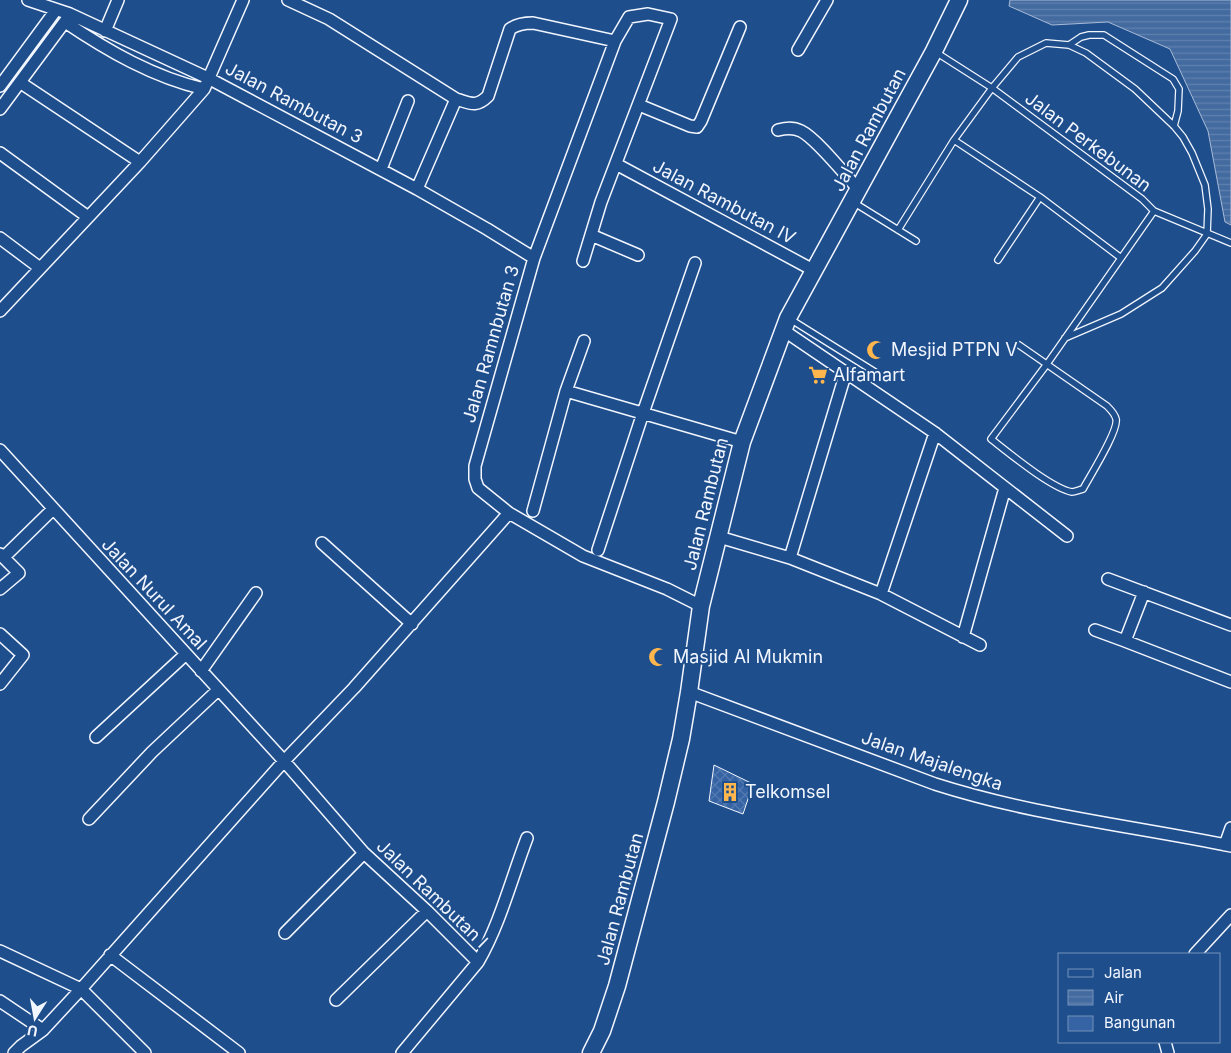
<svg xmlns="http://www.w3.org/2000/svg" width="1231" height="1053" viewBox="0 0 1231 1053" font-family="Inter,sans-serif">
<defs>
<pattern id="water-rules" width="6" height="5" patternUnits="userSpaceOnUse" patternTransform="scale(1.25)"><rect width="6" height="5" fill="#446ba0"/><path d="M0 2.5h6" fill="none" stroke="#5f81ae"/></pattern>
<pattern id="building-cross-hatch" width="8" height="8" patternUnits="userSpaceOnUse" patternTransform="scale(1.25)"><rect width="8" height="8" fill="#3563a3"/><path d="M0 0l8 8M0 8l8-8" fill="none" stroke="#537ab1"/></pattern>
</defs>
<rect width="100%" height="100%" fill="#1f4e8c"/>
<path fill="url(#water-rules)" stroke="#a8bbd7" d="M1010,0H1231V225L1225,222L1208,131L1170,49L1108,22L1052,25L1009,6Z"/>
<path fill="url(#building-cross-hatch)" stroke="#f2f6ff" d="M714,765L753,784L743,814L709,801Z"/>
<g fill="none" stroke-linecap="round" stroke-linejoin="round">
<g stroke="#f2f6ff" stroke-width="8">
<path id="service" d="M1069,45L1081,37L1089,35H1104L1173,79L1179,89L1178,111L1174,126
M934,51L992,88L1142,199L1154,211L1231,243
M954,140L1040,197L998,260
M1040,197L1121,258
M853,202L916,241
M898,230L954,140L992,88L1018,57L1046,43L1069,45L1086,53L1135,89L1174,126L1183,137L1192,153L1205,185L1208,209L1207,234L1195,251L1162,288L1121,314L1065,338
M790,319L875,372
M1019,345L1107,406C1111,410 1115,414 1116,419C1119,430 1090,476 1083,489C1079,490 1075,492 1072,492C1051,488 1009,453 991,439L1047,364L1154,211"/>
</g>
<g stroke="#f2f6ff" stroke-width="14">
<path id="minor" d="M28,0L70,14L208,78L417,189L487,229L534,258
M288,0L329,19L456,99C470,103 476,108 488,96L510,29C517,24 524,23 533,23L615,41
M65,22C108,51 153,77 204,89
M105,31L118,0
M798,50L827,0
M21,83L140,162
M0,86L56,10
M639,105L690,126L697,127L701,121L740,27
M0,109L69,16
M778,130C786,128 793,127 801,131C817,139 846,176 859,190
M0,153L88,217
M616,164L815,271
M381,169L408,101
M417,189L456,99
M591,235L638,255
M0,238L40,268
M583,261L601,202L671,19L648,14L629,17L615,41L534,258L475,466V479L478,488L509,513L583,556L667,589L701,606
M0,311L140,162L204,89L243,0
M783,330L935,433L1067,536
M566,391L584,341
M0,450L284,761L364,853L427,911L478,962L402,1053
M533,511L566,391L742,442
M719,537L790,558L881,594L980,645
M322,543L412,624
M598,550L643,413L695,263
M0,554L19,573L0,589
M4,557L53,509
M790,558L846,372
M1108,579L1231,625
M1144,592L1125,641L1231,682
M881,594L935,433
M1095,630L1125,641
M0,634L23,655L0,684
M963,637L1005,488
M201,671L256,593
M689,692L935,784C1032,815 1132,826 1231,846
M96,737L186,654
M89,819L152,752L218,690
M1225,845L1231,828
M285,933L364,853
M0,951L81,989L145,1053
M1195,954L1231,915
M110,955L239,1053
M478,962C500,924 511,880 527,838
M336,1000L427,911
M0,1001L43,1030
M1165,1042L1168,1053
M14,1053L21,1046L43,1030L81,989L284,761L354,688L509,513"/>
</g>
<g stroke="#f2f6ff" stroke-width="19">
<path id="secondary" d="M591,1053L602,1031L617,986L666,802L681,739L689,692L701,606L742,442L788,318L934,51L959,0"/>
</g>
<use href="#service" stroke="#1f4e8c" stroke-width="5.5"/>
<use href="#minor" stroke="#1f4e8c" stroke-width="11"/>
<use href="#secondary" stroke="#1f4e8c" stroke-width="16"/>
</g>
<defs>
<g id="mosque-bare" transform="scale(1.5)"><path d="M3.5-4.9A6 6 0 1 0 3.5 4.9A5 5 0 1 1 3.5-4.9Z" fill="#ffb74d" stroke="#1f4e8c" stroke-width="2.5" paint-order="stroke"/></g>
<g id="supermarket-bare" transform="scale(1.5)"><path d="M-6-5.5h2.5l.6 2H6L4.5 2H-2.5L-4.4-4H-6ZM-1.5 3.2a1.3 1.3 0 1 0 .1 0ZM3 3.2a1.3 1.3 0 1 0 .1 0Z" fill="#ffb74d" stroke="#1f4e8c" stroke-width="2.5" paint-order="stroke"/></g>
<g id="building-bare" transform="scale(1.5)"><path d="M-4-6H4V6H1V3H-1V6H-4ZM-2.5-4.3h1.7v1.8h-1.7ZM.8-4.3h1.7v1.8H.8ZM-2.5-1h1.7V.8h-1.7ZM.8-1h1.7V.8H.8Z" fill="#ffb74d" stroke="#1f4e8c" stroke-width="2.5" paint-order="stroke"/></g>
</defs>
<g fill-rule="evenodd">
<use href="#mosque-bare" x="876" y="350"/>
<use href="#supermarket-bare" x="818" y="375"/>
<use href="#mosque-bare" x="658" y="657"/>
<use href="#building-bare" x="730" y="792"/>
</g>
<g text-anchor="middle" stroke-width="4" stroke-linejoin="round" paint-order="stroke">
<g font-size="18" fill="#f2f6ff" stroke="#1f4e8c">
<text transform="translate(294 103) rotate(28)" y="6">Jalan Rambutan 3</text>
<text transform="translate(869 130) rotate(-62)" y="6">Jalan Rambutan</text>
<text transform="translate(1088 142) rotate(37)" y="6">Jalan Perkebunan</text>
<text transform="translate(724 202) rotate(28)" y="6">Jalan Rambutan IV</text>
<text transform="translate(491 344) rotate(-74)" y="6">Jalan Ramnbutan 3</text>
<text transform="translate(706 504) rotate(-76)" y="6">Jalan Rambutan</text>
<text transform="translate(154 594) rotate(47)" y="6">Jalan Nurul Amal</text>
<text transform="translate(932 761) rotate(19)" y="6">Jalan Majalengka</text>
<text transform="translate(432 894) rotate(44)" y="6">Jalan Rambutan I</text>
<text transform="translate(620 899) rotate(-75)" y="6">Jalan Rambutan</text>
</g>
<g font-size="18" fill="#f2f6ff" stroke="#1f4e8c" text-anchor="start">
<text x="891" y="356">Mesjid PTPN V</text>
<text x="833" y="381">Alfamart</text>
<text x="673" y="663">Masjid Al Mukmin</text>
<text x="745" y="798">Telkomsel</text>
</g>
</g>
<rect x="1058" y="953" width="162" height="90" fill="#1f4e8c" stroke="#7391ba"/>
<rect x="1068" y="969" width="25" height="8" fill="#1f4e8c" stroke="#7391ba"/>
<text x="1104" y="978" font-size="15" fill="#f2f6ff">Jalan</text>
<rect x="1068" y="990" width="25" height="15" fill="url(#water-rules)" stroke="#7391ba"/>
<text x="1104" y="1003" font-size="15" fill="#f2f6ff">Air</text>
<rect x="1068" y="1016" width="25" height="15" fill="#3563a3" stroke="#7391ba"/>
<text x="1104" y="1028" font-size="15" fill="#f2f6ff">Bangunan</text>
<g transform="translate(35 1018) rotate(191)" stroke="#1f4e8c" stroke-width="4" paint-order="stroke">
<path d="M0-4L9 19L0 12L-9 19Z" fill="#f2f6ff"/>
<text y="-8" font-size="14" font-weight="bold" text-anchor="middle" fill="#f2f6ff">U</text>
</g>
</svg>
